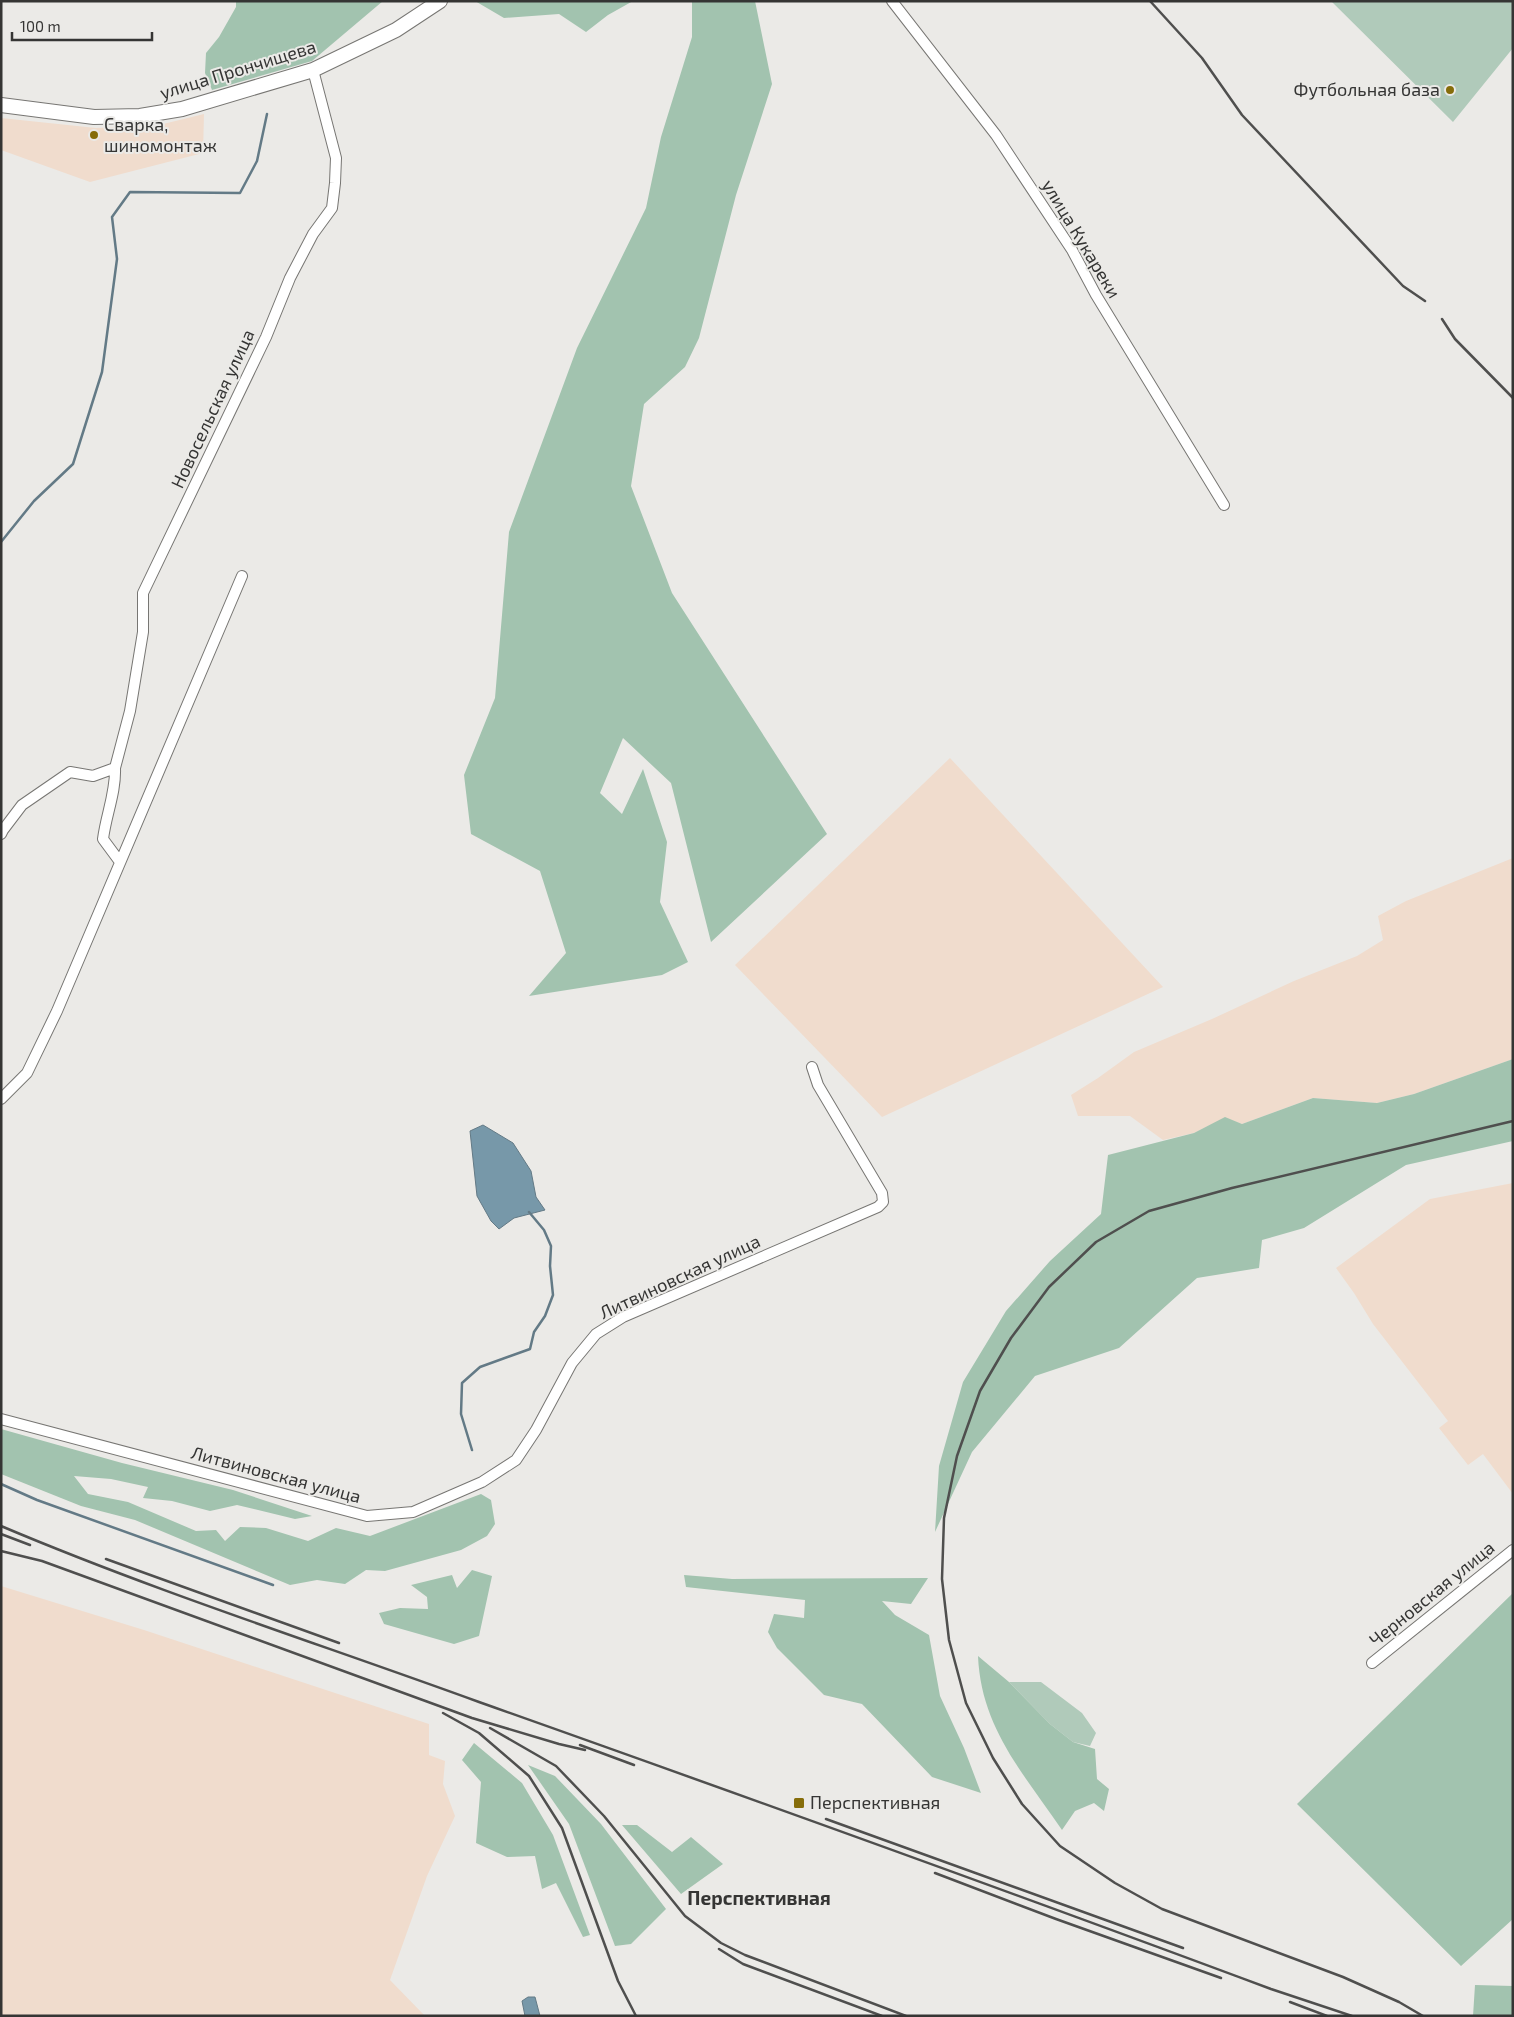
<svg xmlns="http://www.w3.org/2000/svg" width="1514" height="2017" viewBox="0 0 1514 2017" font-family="'Exo 2',sans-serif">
<rect width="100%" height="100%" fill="#ebeae7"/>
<path fill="#f0dccd" d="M204,114L203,153L90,182L1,150V118L96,128L159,125Z
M950,758L1163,987L882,1117L735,965Z
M1513,858V1059L1414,1094L1377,1103L1313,1098L1242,1124L1225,1118L1194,1133L1163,1140L1130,1116H1078L1071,1095L1098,1078L1134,1052L1212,1019L1294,981L1357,956L1383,940L1378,916L1406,901Z
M1513,1183V1494L1483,1454L1468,1465L1439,1428L1448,1421L1373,1324L1354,1293L1336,1268L1430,1199Z
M1,1586L144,1630L429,1724V1755L445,1761L443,1784L455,1816L427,1876L390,1980L425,2016H1Z"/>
<path fill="#b0caba" d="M1331,1H1513V48L1453,122Z
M1009,1682H1041L1082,1713L1096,1733L1090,1746L1073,1742L1050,1724Z"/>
<path fill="#a2c3af" d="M236,1H383L312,61L212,90L205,73L206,53L219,37L236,7Z
M475,1H633L608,15L586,32L559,14L504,18Z
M692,1H755L772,84L736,195L699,338L685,367L644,404L631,486L672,593L827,834L711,942L671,783L623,738L600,793L622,814L643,769L667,842L660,902L688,962L662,975L529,996L566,953L540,871L471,834L464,775L495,698L509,532L577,348L646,208L661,137L692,37Z
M1513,1059V1141L1406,1165L1304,1228L1262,1240L1259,1268L1197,1278L1119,1348L1035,1376L972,1452L935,1532L939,1466L963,1382L1006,1311L1050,1261L1101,1214L1108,1155L1194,1133L1225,1117L1242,1124L1313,1098L1377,1103L1414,1094Z
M1,1429L122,1463L233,1490L312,1516L295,1519L237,1505L210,1511L172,1501L143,1498L148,1487L111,1479L74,1476L88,1494L128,1502L196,1531L216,1530L225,1541L240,1527L266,1528L308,1541L336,1528L370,1536L481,1494L491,1500L495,1524L487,1536L461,1550L385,1571L366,1570L345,1584L317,1580L290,1585L135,1520L81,1506L1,1474Z
M472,1570L492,1576L479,1636L454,1644L384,1624L379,1613L400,1608L428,1609L427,1597L411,1585L452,1575L457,1588Z
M684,1575L732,1579L928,1578L911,1604L882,1601L895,1615L929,1635L940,1696L964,1748L981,1793L932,1777L862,1704L824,1695L777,1648L768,1632L774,1614L804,1618L805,1600L686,1587Z
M1513,1593V1919L1461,1966L1297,1804Z
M978,1656L1009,1682L1050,1724L1073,1742L1095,1749L1097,1779L1109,1789L1104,1811L1094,1803L1075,1811L1062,1830C1024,1774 981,1728 978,1656Z
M474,1743L522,1783L553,1835L590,1935L583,1937L556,1883L542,1889L535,1856L507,1857L476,1843L481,1782L462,1760Z
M528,1765L555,1776L601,1824L666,1909L631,1944L615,1946L569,1824Z
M622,1825H637L672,1852L691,1837L723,1864L681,1894Z
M1475,1985L1513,1986V2016H1473Z"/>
<path fill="#7798a9" stroke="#637a86" d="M483,1125L513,1143L531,1171L536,1197L545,1210L514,1218L499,1229L491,1221L477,1196L470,1131Z
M528,1997H535L540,2016H525L522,2001Z"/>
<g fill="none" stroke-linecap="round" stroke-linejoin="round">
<path stroke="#637a86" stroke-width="2.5" d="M1,542L34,501L73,464L102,372L117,259L112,217L130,192L240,193L257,161L267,114
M472,1450L461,1414L462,1383L480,1367L530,1349L534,1332L545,1316L553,1295L550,1266L551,1246L544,1230L529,1212
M1,1484L37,1500L273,1585"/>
<g stroke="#777673" stroke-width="12">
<path id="street" d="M892,1L996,135L1072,250L1096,295L1224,505
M115,768C116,792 106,815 103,839L120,862
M1,834L3,830L22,805L70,772L93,776L115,768L130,711L143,632V593L266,337L290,278L313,234L332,208L335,183L336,158L313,70
M1,1099L27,1073L57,1011L242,576
M1,1419L367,1516L413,1512L482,1482L516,1460L536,1430L572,1363L596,1334L623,1317L878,1207L883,1202L882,1193L818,1085L812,1067
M1372,1663L1513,1550"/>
</g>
<g stroke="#777673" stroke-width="16">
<path id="secondary" d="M1,105L94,117L140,116L182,109L313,70L396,30L440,1"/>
</g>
<use href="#street" stroke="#fff" stroke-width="10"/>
<use href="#secondary" stroke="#fff" stroke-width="14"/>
<path stroke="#4f4f4e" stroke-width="2.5" d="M1150,1L1202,58L1242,115L1403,286L1425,301
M1442,319L1455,339L1513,398
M1,1526C157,1592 320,1644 479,1702C744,1796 1008,1891 1271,1989L1352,2016
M1,1534L30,1545
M1,1551L42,1561L472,1718L559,1744L585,1750
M106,1559L339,1643
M443,1713L479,1733L529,1776L562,1828L618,1981L636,2016
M490,1728L556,1766L604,1816L685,1916L721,1943L745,1955L906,2016
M580,1745L634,1765
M826,1819L1183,1948
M935,1873L1056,1919L1221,1978
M719,1949L743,1964L882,2016
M1290,2002L1327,2016
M1423,2016L1399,2002L1343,1977L1162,1909L1115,1883L1060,1846L1022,1804L993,1758L966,1703L949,1640L942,1579L944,1518L957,1456L980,1391L1011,1338L1049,1287L1096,1242L1149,1211L1232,1188L1513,1121"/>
</g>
<g fill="#866d0a" stroke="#ebeae7" stroke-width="2">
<circle cx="1450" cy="90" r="5"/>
<circle cx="94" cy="135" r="5"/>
<rect x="793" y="1797" width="12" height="12" rx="2.5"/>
</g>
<g text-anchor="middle" stroke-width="4" stroke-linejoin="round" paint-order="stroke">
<g font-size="18" fill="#353534" stroke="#ebeae7">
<text transform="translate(238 70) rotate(-17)" y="6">улица Прончищева</text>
<text transform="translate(1081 239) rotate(59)" y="6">улица Кукареки</text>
<text transform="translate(213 409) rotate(-65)" y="6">Новосельская улица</text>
<text transform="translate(680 1277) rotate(-25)" y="6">Литвиновская улица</text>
<text transform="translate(276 1475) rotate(15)" y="6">Литвиновская улица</text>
<text transform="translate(1432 1594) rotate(-39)" y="6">Черновская улица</text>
</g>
<g font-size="18" fill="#353534" stroke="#ebeae7" text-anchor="start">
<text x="1440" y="96" text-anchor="end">Футбольная база</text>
<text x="104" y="131">Сварка,<tspan x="104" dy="21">шиномонтаж</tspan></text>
<text x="810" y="1809">Перспективная</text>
</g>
<g font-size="19" font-weight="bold" fill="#353534" stroke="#ebeae7">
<text x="759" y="1905">Перспективная</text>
</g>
</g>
<rect width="1514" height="2017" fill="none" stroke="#353534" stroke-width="5"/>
<path d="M12 32v8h140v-8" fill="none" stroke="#353534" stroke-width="2.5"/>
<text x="20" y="32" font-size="15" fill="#353534" stroke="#ebeae7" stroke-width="4" paint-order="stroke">100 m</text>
</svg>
